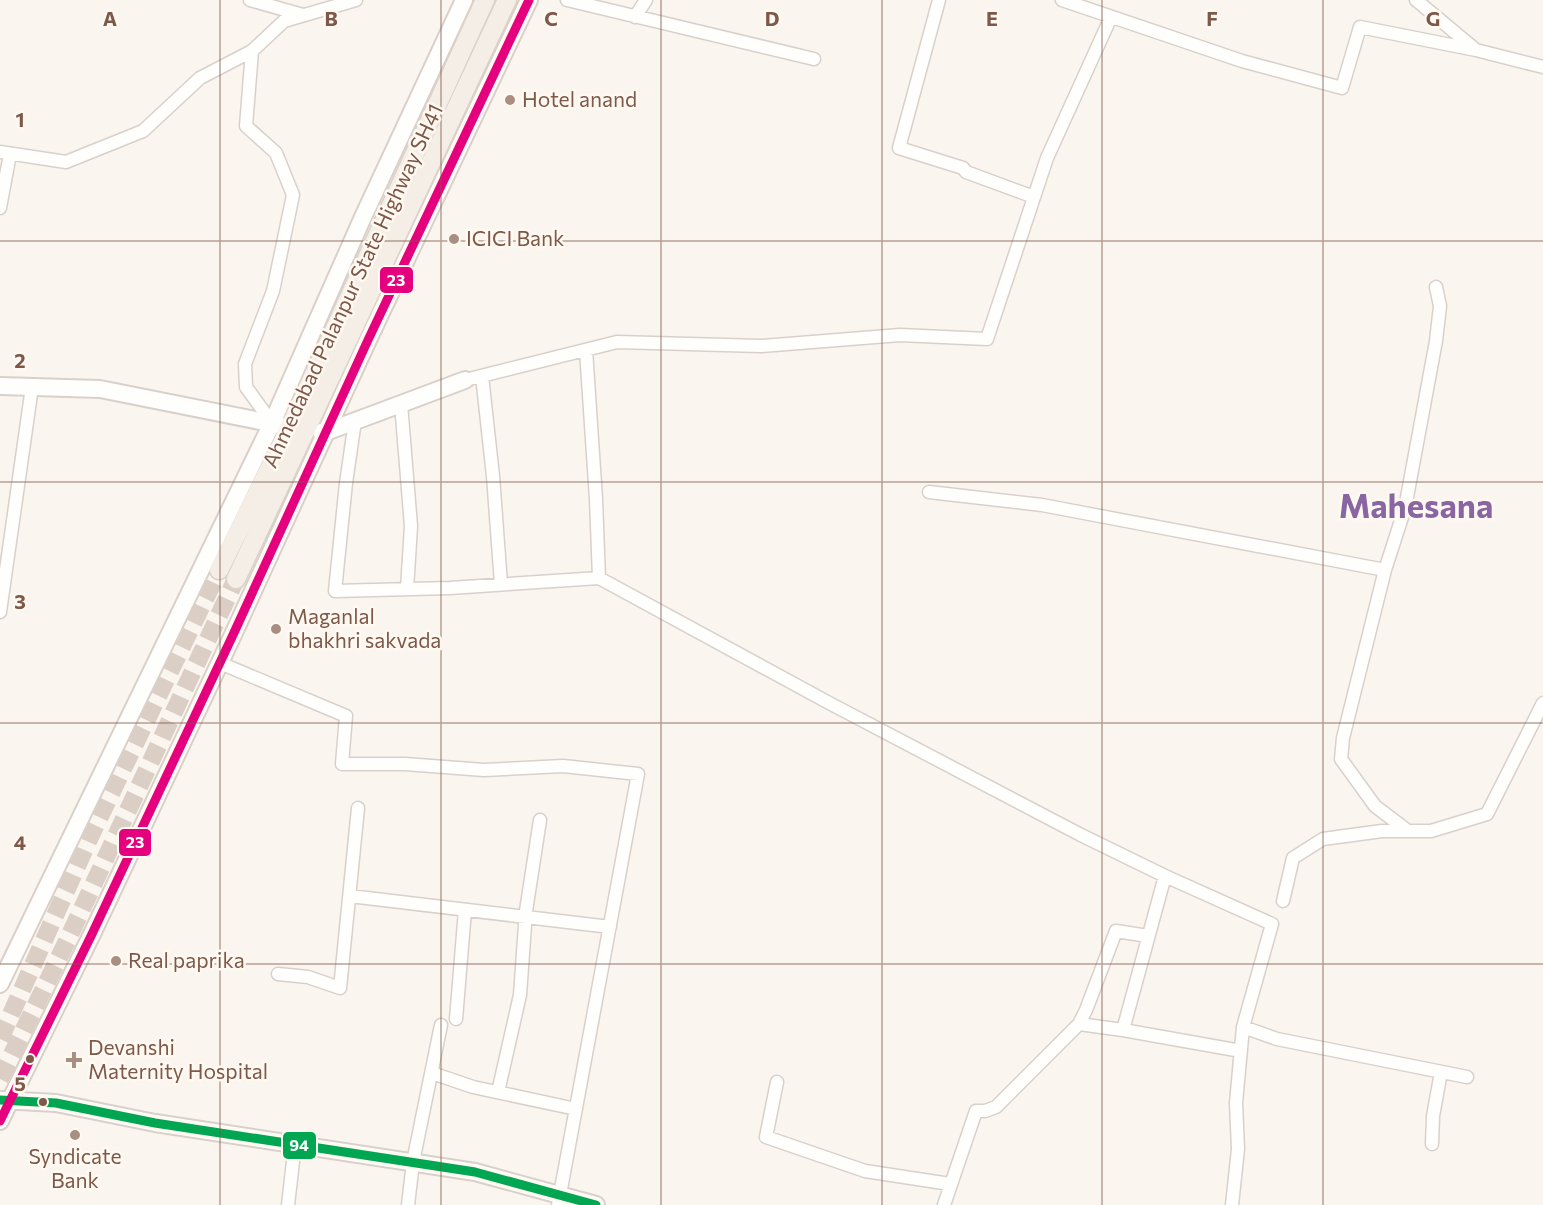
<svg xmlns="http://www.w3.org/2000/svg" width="1543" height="1205" viewBox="0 0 1543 1205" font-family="Commissioner,sans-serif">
<rect width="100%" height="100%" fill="#faf5ef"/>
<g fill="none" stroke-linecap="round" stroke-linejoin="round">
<path stroke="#dbcec5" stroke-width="18" stroke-dasharray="18 9" stroke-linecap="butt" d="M0,1039L90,837L219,570
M0,1079L67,941L236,579"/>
<g stroke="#d9d0cb" stroke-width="15">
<path id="street" d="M250,0L303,15
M567,0L814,59
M939,0L899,148L963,168L966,172L1034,197
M1062,0L1242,61L1342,88L1360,27L1476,50
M1416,0L1476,50L1543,67
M635,17L646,0
M252,51L246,126L276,153L293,195L273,291L245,364L246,387L272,423
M0,152L66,162L143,131L200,78L252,51L284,21L356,0
M0,208L10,154
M586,350L596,499L599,578
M482,376L493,476L501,584
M465,380L617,342L761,346L900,335L987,339L1047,158L1111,17
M401,404L411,526L407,589
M355,421L346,483L335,591L450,588L599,578L831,704L1081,835L1165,876L1272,924L1243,1027L1236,1103L1238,1149L1232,1205
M929,492L1042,505L1385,570
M0,612L32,387
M220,663L346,716L342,764H405L484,770L563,766L638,774L558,1205
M1408,831L1375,806L1341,759L1343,738L1385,570L1405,508L1436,341L1440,306L1436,287
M1165,876L1123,1030L1241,1051
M350,896L610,927
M1283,901L1293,858L1323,839L1382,831H1431L1487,814L1543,703
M278,974L308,977L340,988L358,808
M456,1019L465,910
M1079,1024L1086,1010L1116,931L1148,936
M1243,1027L1277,1039L1467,1077
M432,1073L473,1087L576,1109
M777,1082L766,1137L865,1171L950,1184
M498,1092L520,995L526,911L540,820
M1432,1144L1433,1116L1441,1072
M288,1205L295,1144
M408,1205L413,1162L441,1025
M944,1205L976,1111H985L996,1107L1079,1024L1123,1030"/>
</g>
<g stroke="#dad0ca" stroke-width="20">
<path id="secondary" d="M0,386L100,389L280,425
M321,432H326L465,380
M0,984L272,423L363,217L464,0
M1,1100L56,1103L155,1123L475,1172L596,1205
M0,1121L92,934L232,637L368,340L529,0"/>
</g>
<g stroke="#dcd0ca" stroke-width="21">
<path id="primary" d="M219,570L290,427L485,0
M236,579L507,0"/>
</g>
<use href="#street" stroke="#fefefd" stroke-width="12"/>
<use href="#secondary" stroke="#fefefd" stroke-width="16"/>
<use href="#primary" stroke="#f4eee6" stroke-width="18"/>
<g stroke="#fff9f2" stroke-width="14">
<path id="bus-1" d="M0,1100L56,1103L155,1123L475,1172L596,1205"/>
</g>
<g stroke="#fff9f2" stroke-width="14">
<path id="bus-2" d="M0,1121L92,934L232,637L368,340L529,0"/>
</g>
<use href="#bus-1" stroke="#00a651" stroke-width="9"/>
<use href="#bus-2" stroke="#e5007d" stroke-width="9"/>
</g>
<path fill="none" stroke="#7e5848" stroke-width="1.5" stroke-opacity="0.55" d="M220,0V1205M441,0V1205M661,0V1205M882,0V1205M1102,0V1205M1323,0V1205M0,241H1543M0,482H1543M0,723H1543M0,964H1543"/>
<g fill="#a98f82" stroke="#fff9f2" stroke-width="2">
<circle cx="510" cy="100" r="6"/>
<circle cx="454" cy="239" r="6"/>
<circle cx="276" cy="629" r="6"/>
<circle cx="116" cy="961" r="6"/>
<path d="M71 1051h6v6h6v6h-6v6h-6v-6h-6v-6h6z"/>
<circle cx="75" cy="1135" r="6"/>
</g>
<g fill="#7e5848" stroke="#fff9f2" stroke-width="2">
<circle cx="30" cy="1059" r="5"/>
<circle cx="43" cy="1102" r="5"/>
</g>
<g text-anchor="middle" stroke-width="5" stroke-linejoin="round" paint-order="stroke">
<g font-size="21" fill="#7e5848" stroke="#fff9f2" text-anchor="start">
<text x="522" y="107">Hotel anand</text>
<text x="466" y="246">ICICI Bank</text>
<text x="288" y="624">Maganlal<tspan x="288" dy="24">bhakhri sakvada</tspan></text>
<text x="128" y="968">Real paprika</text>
<text x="88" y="1055">Devanshi<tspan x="88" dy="24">Maternity Hospital</tspan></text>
<text x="75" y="1164" text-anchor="middle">Syndicate<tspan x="75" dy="24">Bank</tspan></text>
</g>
<g font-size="21" fill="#7e5848" stroke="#fff9f2">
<text transform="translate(353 286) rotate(-65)" y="7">Ahmedabad Palanpur State Highway SH41</text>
</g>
<g font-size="33" font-weight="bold" fill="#8965a1" stroke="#fff9f2">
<text x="1416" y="518">Mahesana</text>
</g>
</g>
<g font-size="20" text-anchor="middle" font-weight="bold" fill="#7e5848" stroke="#fff9f2" stroke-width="5" stroke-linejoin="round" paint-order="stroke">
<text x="110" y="26">A</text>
<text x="331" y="26">B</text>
<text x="551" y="26">C</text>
<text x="772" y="26">D</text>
<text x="992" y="26">E</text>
<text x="1212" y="26">F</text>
<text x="1433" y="26">G</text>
<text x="20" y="127">1</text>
<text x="20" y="368">2</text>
<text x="20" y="609">3</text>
<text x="20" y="850">4</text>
<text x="20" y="1091">5</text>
</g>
<g stroke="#fff9f2" stroke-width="2">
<rect x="379" y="266" width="35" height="28" rx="6" fill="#e5007d"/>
<rect x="118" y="828" width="34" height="29" rx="6" fill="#e5007d"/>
<rect x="282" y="1131" width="35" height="29" rx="6" fill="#00a651"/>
</g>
<g font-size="16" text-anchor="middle" font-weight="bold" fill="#fff">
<text x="396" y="286">23</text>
<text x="135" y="848">23</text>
<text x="299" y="1151">94</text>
</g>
</svg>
